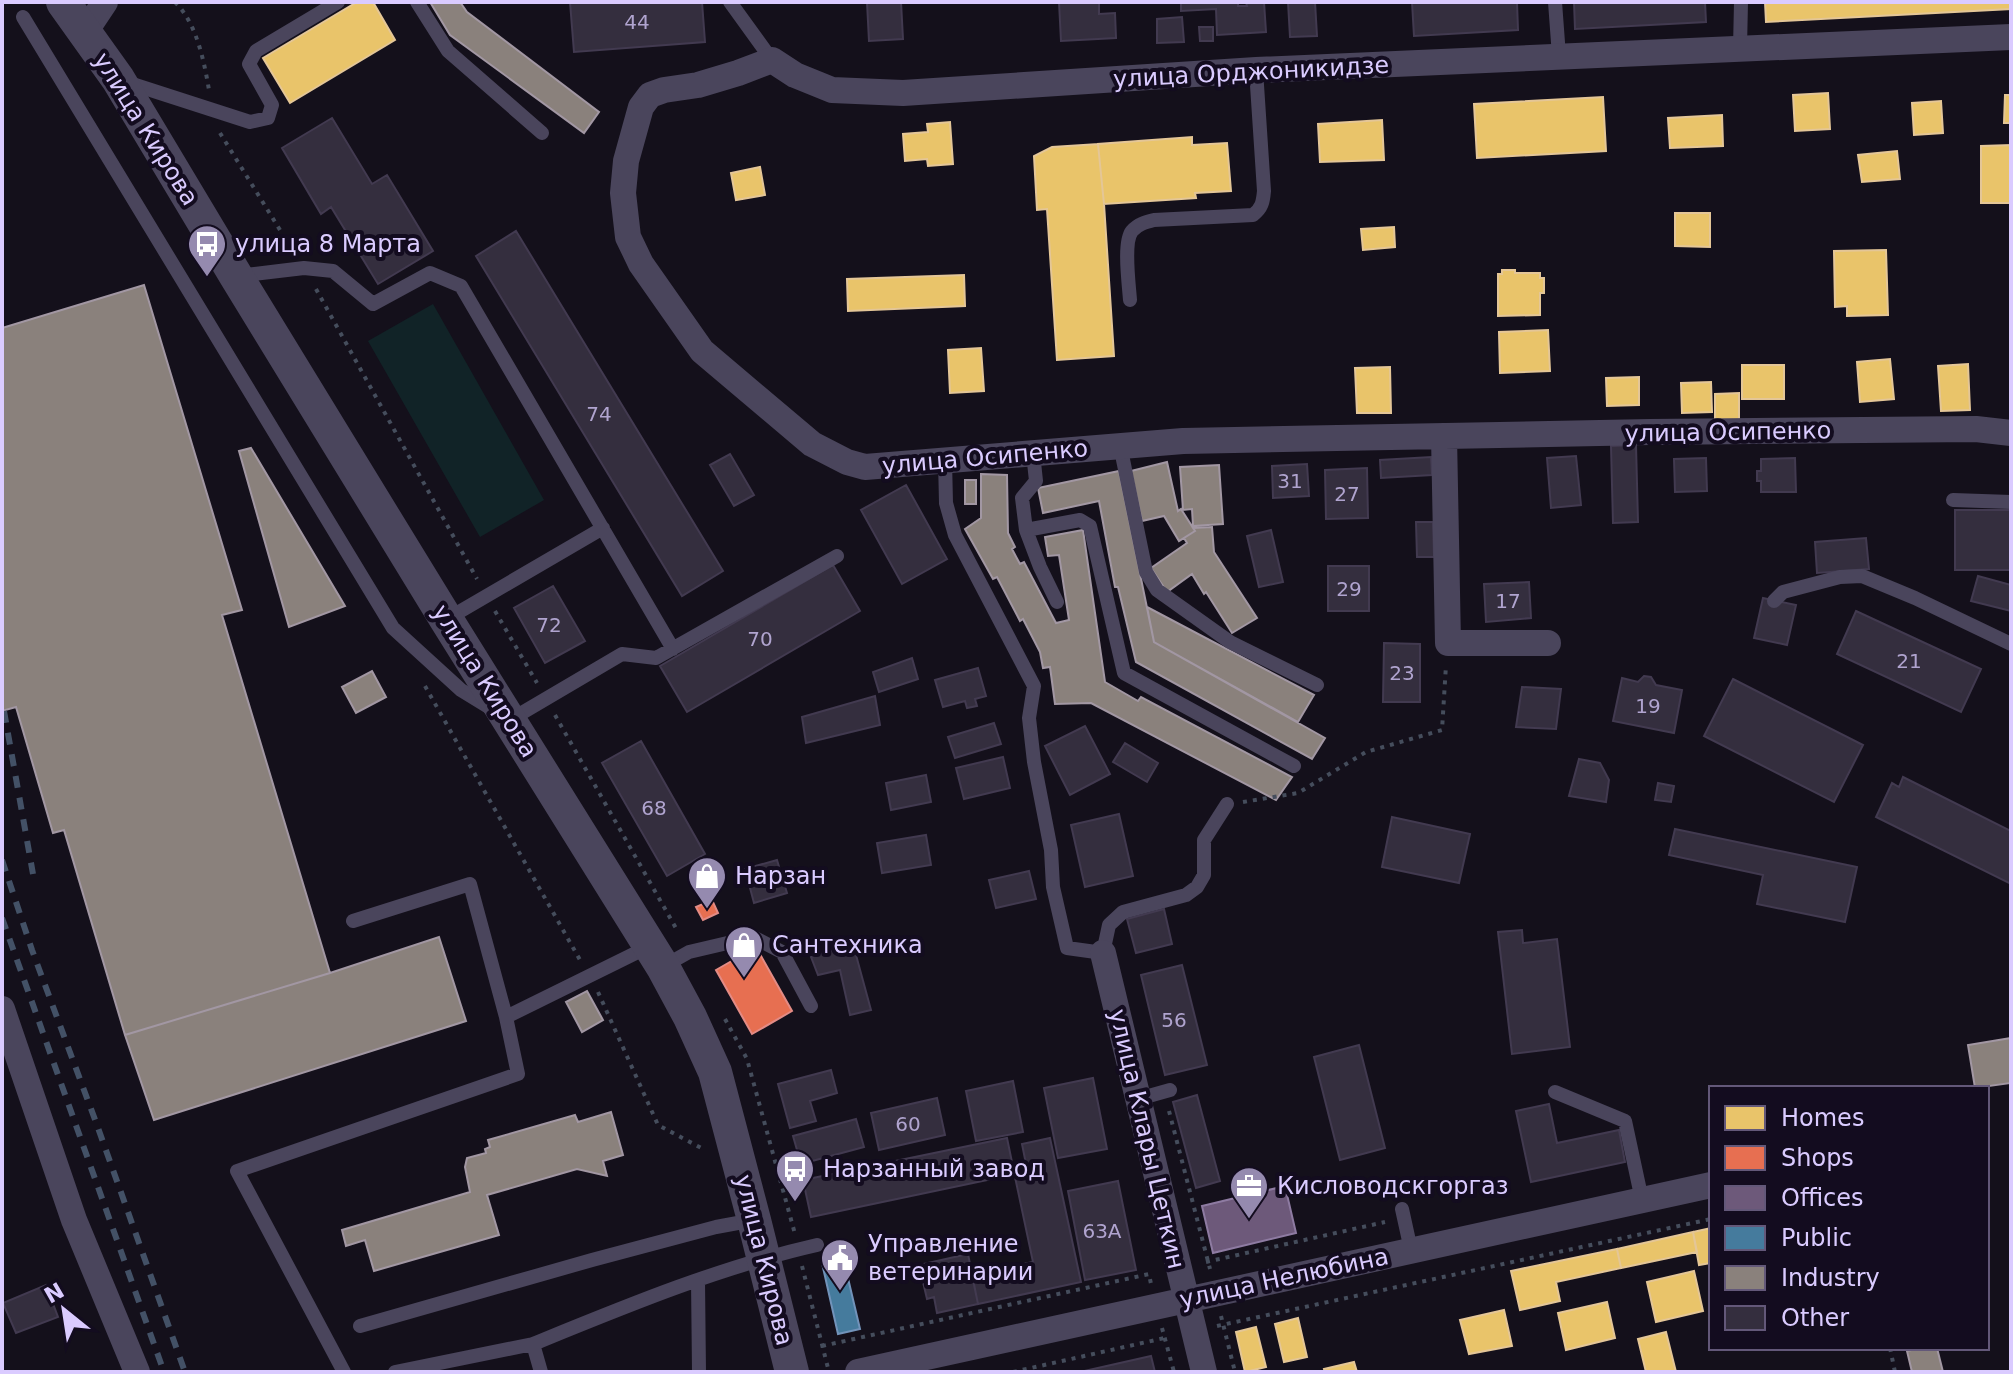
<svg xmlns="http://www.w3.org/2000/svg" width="2013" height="1374" viewBox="0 0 2013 1374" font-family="'DejaVu Sans',sans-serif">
<rect width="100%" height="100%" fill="#14101b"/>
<path fill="#112327" d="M433,304L544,500L480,537L368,341Z"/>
<path fill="#e9c46a" stroke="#e4c697" stroke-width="2" d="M357,2H373L395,40L290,103L263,58Z
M1765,2H2011V9L1766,22Z
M1828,93L1830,129L1795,131L1793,95Z
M2005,95H2011V123H2004Z
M1603,97L1606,151L1477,158L1474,104Z
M1941,101L1943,133L1914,135L1912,103Z
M1722,115L1723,146L1670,148L1668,118Z
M1382,120L1384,160L1320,162L1318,124Z
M950,122L953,164L928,166L927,159L905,161L903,134L928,132L927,124Z
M1192,137V145L1227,143L1231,191L1195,193L1196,198L1104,204L1098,144Z
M1098,144L1104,204L1114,356L1057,360L1047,209L1037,210L1034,156L1052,147Z
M2011,145V203H1981V146Z
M1897,151L1900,179L1862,182L1858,155Z
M760,167L765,195L736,200L731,173Z
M1675,213H1710V247L1675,246Z
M1394,227L1395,247L1363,250L1361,229Z
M1886,250L1888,315L1847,316V306L1835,307L1834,251Z
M1502,270H1515V273H1540V278H1544V293H1540V315L1498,316V274H1502Z
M964,275L965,306L848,311L847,279Z
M1548,330L1550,371L1500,373L1499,332Z
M981,348L984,391L950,393L948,350Z
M1890,359L1894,399L1860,402L1857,362Z
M1968,364L1970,410L1941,411L1938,366Z
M1742,365H1784V399H1742Z
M1390,367L1391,413H1357L1355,368Z
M1639,377V405L1607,406L1606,378Z
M1711,382L1712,412L1682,413L1681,383Z
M1739,393V421L1715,422V394Z
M1711,1228V1263L1699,1265L1693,1232Z
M1693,1232L1697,1252L1621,1268L1617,1249Z
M1617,1249L1621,1268L1556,1282L1560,1301L1520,1310L1511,1271Z
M1694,1271L1703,1311L1656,1322L1647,1282Z
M1607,1302L1615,1338L1566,1350L1558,1313Z
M1504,1310L1512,1346L1469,1354L1460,1320Z
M1298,1318L1307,1357L1284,1362L1275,1324Z
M1256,1327L1266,1367L1245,1372L1236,1332Z
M1666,1332L1676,1372H1646L1638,1339Z
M1354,1362L1357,1372H1325L1324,1369Z"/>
<path fill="#e76f51" stroke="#e38b85" stroke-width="2" d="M712,900L718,913L703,920L696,907Z
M756,947L792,1011L752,1034L716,970Z"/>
<path fill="#6d597a" stroke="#8e7ba2" stroke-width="2" d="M1285,1186L1296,1233L1213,1253L1202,1206Z"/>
<path fill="#457b9d" stroke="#7293ba" stroke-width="2" d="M843,1257L860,1329L838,1334L822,1263Z"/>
<path fill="#8a817c" stroke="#a297a3" stroke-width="2" d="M430,2H460L467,12L599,112L584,133L450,35Z
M144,285L242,610L222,615L330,973L125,1035L64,830L53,833L16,707L2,711V328Z
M251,448L345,606L289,627L239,451Z
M1167,462L1178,511L1181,509L1195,531L1179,541L1164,516L1142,521L1131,471Z
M1219,465L1223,524L1193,526L1192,509L1183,510L1180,467Z
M1119,471L1154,642L1325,738L1312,759L1136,662L1118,587H1115L1099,501L1043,513L1038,488Z
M981,474L1007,475L1008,533L1015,547L1012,549L1020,564L1024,562L1056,623L1069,620L1059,555L1048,556L1045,537L1083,530L1105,682L1138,701L1141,697L1292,777L1276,800L1091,703L1055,704L1050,667L1043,668L1040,652L1023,619L1020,621L997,577L993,579L965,529L981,518Z
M965,480H976V504H965Z
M1212,527L1214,552L1257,618L1232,633L1206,592L1204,594L1192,574L1167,592L1151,568L1187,543L1184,538L1195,531L1193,528Z
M1147,607L1314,695L1298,722L1154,642Z
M372,671L386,697L356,713L342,687Z
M439,937L466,1021L154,1120L125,1035L330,973Z
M587,991L603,1020L582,1032L566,1002Z
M2011,1038V1083L1975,1088L1968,1045Z
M611,1112L623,1155L603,1161L607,1176L577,1169L487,1195L499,1235L374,1271L365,1240L346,1246L342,1230L470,1192L465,1167L467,1158L486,1153L485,1149L490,1147L488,1140L575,1115L578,1122Z
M1921,1348H1937L1943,1372H1912L1907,1351Z"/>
<path fill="#342e3e" stroke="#423a50" stroke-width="2" d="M570,2H702L705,42L574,52Z
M867,2H901L903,39L869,41Z
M1059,2H1099V14L1115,13L1116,38L1061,41Z
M1181,2H1238V6H1247L1246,2H1264L1266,32L1217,35L1216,9L1181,11Z
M1288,2H1315L1317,36L1290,37Z
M1412,2H1517L1518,30L1414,36Z
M1574,2H1705L1706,22L1575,29Z
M1182,17L1184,42L1157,43V19Z
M1199,27H1213V41H1200Z
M332,118L372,184L387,175L433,251L378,284L331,207L321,214L282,148Z
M516,231L723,571L682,596L476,256Z
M1636,445L1638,522L1613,523L1611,446Z
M730,454L754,495L734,506L710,465Z
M1576,456L1581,505L1551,508L1547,458Z
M1431,457L1432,475L1381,478L1380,460Z
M1706,458L1707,491L1675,492L1674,459Z
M1795,458L1796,492H1761V481H1757V471H1761V459Z
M1307,464L1309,496L1273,498L1272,466Z
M1367,468L1368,518L1326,519L1325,470Z
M906,485L947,559L902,584L861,510Z
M1955,510H2011V570H1955Z
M1416,522H1433L1434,557H1417Z
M1271,530L1283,582L1259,587L1247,536Z
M1866,538L1869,569L1817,573L1815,542Z
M833,565L860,611L687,712L660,666Z
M1328,566H1369V611H1328Z
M1978,576L2011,585V611L1971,601Z
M1529,582L1531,618L1486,622L1484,584Z
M553,586L585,641L545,663L514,608Z
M1763,598L1796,605L1787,645L1754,638Z
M1856,611L1981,669L1961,712L1837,654Z
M1384,643L1420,644V702H1383Z
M912,658L918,679L879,692L873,672Z
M978,668L986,696L975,699L977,706L967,708L965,701L943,707L935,680Z
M1644,676L1651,677L1656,685L1682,690L1674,733L1613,721L1622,678L1638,682Z
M1733,679L1863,745L1834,802L1704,736Z
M1522,687L1561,689L1556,729L1516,727Z
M875,696L880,725L806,743L802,717Z
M994,723L1001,744L955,758L948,737Z
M1085,726L1110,774L1070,795L1045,746Z
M641,741L705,854L667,876L602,763Z
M1125,743L1158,763L1147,782L1113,762Z
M1003,757L1010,788L964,799L956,768Z
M1579,759L1600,763L1609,780L1606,802L1569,796Z
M926,775L931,802L891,810L886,783Z
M1903,777L2011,831V884L1876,817L1892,783L1899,787Z
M1658,783L1674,786L1671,802L1655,800Z
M1119,814L1133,876L1085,887L1071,825Z
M1392,817L1470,834L1459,883L1382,867Z
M1675,829L1857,867L1845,922L1757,904L1763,875L1669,855Z
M926,835L931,865L882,873L877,843Z
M777,860L787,893L754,903L745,869Z
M1029,871L1036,899L996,908L989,880Z
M1164,909L1172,944L1136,953L1127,919Z
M1522,930L1523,943L1557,939L1570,1047L1512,1054L1498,932Z
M853,944L871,1010L850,1015L840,970L818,975L811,957Z
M1182,965L1207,1065L1165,1075L1141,975Z
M1359,1045L1385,1148L1340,1160L1314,1057Z
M831,1070L837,1093L810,1101L816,1121L790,1128L778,1084Z
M1093,1078L1107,1149L1058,1158L1044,1088Z
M1013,1081L1023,1132L976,1141L966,1091Z
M1197,1095L1220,1181L1196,1188L1173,1102Z
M937,1098L945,1135L879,1150L871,1113Z
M1549,1104L1557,1143L1619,1130L1625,1162L1531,1182L1516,1111Z
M856,1119L864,1147L801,1164L793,1136Z
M1007,1138L1013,1167L995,1170L997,1178L811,1217L803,1180Z
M1050,1138L1081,1282L978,1304L972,1275L1033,1262L1015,1177L1028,1174L1022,1144Z
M1118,1181L1136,1270L1085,1280L1068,1191Z
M968,1254L978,1304L937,1313L934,1297L927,1299L919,1265Z
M46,1285L58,1317L16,1333L3,1303Z
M1151,1356L1155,1372H1080Z"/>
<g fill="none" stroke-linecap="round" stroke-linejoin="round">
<path stroke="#454d5c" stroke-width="4" stroke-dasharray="4 6" stroke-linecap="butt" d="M175,2C197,24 204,61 209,90
M220,133L293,251
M316,289L477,579
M495,611L537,683
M425,686L580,960
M555,715L677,930
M1243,802L1298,793L1366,752L1442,730L1446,665
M598,992L658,1125L705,1150
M725,1019L747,1059L795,1234
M1169,1111L1210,1269
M1206,1262L1385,1222
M802,1266L829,1372
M1221,1316L1235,1372
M1217,1326L1711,1219
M1162,1328L1174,1372
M822,1346L1149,1274L1151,1284
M1890,1348L1895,1372
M1013,1372L1169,1337"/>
<path stroke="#4a455c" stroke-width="14" d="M417,2L448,51L542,133
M730,2L772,60
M1555,2L1559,56
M23,17L393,628L461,690L492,709
M1740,48L1741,2
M126,82L250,122L268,118L272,105L249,64L256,51L338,2
M237,276L304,268L333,271L373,304L430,273L461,286L673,649
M1130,300C1129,285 1123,242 1132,231C1138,224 1146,222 1154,220L1253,215C1262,208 1263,202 1264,191L1256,70
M1120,445L1146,572L1157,590L1230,642L1317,685
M1033,453L1036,481L1022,498L1026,530L1040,567L1057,602
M945,460L946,503L955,535L1034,686L1029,718L1034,762L1051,850L1053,887L1067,948L1103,953L1109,925L1123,912L1186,895L1197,887L1204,875V840L1227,804
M1953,500L2011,502
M1026,530L1080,520L1090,526L1124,673L1294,766
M1774,601L1783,592L1840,577L1862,576L1915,598L2011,644
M447,619L603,528
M510,720L622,654L656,658L837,556
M664,966L689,952L753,937L782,952L811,1006
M506,1017L650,946
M1555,1092L1625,1121L1642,1200
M1138,1099L1170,1090
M1402,1209L1411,1250
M698,1281L699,1372
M360,1326L592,1260L716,1227L754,1220
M344,1372L237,1171L518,1074L506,1017L470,884L353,921
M395,1372L533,1344
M541,1372L533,1344C626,1306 720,1267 817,1245"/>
<path stroke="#4a455c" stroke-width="26" d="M85,32L105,2
M2011,37L1256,70L903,93L832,90L795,75L772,60L738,73L698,85L664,90L650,95L641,107L626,161L623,193L628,237L641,264L702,351L812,444L847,462L865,467L1183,441L1650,432L1976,429L2011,433
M1444,436L1448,643H1548
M1103,953L1204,1372
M2,1009L74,1220L137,1372
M858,1372L1711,1185"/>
<path stroke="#4a455c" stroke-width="34" d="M63,2L118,79L236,276L446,619L663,967L690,1017L715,1072L754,1220L792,1372"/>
<path stroke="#435166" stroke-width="6" stroke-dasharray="12 10" stroke-linecap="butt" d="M4,711L33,874
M2,860L32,950L97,1125L185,1372
M2,918L164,1372"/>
</g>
<defs>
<g id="bus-pin" transform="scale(2)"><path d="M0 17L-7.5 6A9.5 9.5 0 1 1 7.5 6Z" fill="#958aaf" stroke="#130c1f"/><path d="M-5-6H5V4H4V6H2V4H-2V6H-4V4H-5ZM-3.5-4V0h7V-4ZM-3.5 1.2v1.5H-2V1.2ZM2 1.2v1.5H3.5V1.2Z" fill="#fff"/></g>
<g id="shop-pin" transform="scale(2)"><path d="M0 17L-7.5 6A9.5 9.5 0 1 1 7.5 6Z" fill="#958aaf" stroke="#130c1f"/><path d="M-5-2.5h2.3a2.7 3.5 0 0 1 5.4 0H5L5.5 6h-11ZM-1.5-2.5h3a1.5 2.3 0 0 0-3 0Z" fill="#fff"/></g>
<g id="office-pin" transform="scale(2)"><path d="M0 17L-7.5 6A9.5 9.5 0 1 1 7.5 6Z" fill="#958aaf" stroke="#130c1f"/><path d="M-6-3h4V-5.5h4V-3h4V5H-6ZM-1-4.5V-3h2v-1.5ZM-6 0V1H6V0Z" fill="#fff"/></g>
<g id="civic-pin" transform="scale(2)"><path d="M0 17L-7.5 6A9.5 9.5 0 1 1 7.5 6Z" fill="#958aaf" stroke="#130c1f"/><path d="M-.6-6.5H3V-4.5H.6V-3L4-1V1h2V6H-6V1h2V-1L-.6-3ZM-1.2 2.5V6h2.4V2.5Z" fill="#fff"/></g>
</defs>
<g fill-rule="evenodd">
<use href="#bus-pin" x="207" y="244"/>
<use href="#shop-pin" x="707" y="876"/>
<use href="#shop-pin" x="744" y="945"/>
<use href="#bus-pin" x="795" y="1169"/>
<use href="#office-pin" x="1249" y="1186"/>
<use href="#civic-pin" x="840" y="1258"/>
</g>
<g text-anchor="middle" stroke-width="8" stroke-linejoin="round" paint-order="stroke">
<g font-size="20" fill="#b0a4cf">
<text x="637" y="29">44</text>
<text x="599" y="421">74</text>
<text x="1290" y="488">31</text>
<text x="1347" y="501">27</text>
<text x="1349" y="596">29</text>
<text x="1508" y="608">17</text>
<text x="549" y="632">72</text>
<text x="760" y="646">70</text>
<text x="1909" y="668">21</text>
<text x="1402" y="680">23</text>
<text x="1648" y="713">19</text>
<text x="654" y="815">68</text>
<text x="1174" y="1027">56</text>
<text x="908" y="1131">60</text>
<text x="1102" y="1238">63А</text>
</g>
<g font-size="24" fill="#dacbff" stroke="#130c1f">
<text transform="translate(1251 72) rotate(-3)" y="8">улица Орджоникидзе</text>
<text transform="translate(146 129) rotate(58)" y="8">улица Кирова</text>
<text transform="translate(1728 432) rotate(-1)" y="8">улица Осипенко</text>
<text transform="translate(985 457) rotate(-5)" y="8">улица Осипенко</text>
<text transform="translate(485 681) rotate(58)" y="8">улица Кирова</text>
<text transform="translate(1147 1139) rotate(77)" y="8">улица Клары Цеткин</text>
<text transform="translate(764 1260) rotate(76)" y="8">улица Кирова</text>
<text transform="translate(1284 1278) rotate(-12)" y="8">улица Нелюбина</text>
</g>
<g font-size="24" fill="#dacbff" stroke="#130c1f" text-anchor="start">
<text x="235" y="252">улица 8 Марта</text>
<text x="735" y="884">Нарзан</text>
<text x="772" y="953">Сантехника</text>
<text x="823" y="1177">Нарзанный завод</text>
<text x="1277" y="1194">Кисловодскгоргаз</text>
<text x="868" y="1252">Управление<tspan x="868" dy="28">ветеринарии</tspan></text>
</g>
</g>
<rect width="2013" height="1374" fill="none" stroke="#dacbff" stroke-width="8"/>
<rect x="1709" y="1086" width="280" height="264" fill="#130c1f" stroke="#635879" stroke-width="2"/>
<rect x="1725" y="1106" width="40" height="24" fill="#e9c46a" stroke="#635879" stroke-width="2"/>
<text x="1781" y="1126" font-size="24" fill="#dacbff">Homes</text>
<rect x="1725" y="1146" width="40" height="24" fill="#e76f51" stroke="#635879" stroke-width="2"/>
<text x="1781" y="1166" font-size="24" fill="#dacbff">Shops</text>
<rect x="1725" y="1186" width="40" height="24" fill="#6d597a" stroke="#635879" stroke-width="2"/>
<text x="1781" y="1206" font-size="24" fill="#dacbff">Offices</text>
<rect x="1725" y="1226" width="40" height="24" fill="#457b9d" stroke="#635879" stroke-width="2"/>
<text x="1781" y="1246" font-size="24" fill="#dacbff">Public</text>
<rect x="1725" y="1266" width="40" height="24" fill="#8a817c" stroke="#635879" stroke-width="2"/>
<text x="1781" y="1286" font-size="24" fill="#dacbff">Industry</text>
<rect x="1725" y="1306" width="40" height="24" fill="#342e3e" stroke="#635879" stroke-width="2"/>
<text x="1781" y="1326" font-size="24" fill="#dacbff">Other</text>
<g transform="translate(64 1310) rotate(330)" stroke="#130c1f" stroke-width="6" paint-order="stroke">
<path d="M0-6L14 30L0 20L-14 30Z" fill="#dacbff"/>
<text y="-12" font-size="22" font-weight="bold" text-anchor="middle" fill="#dacbff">N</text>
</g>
</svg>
